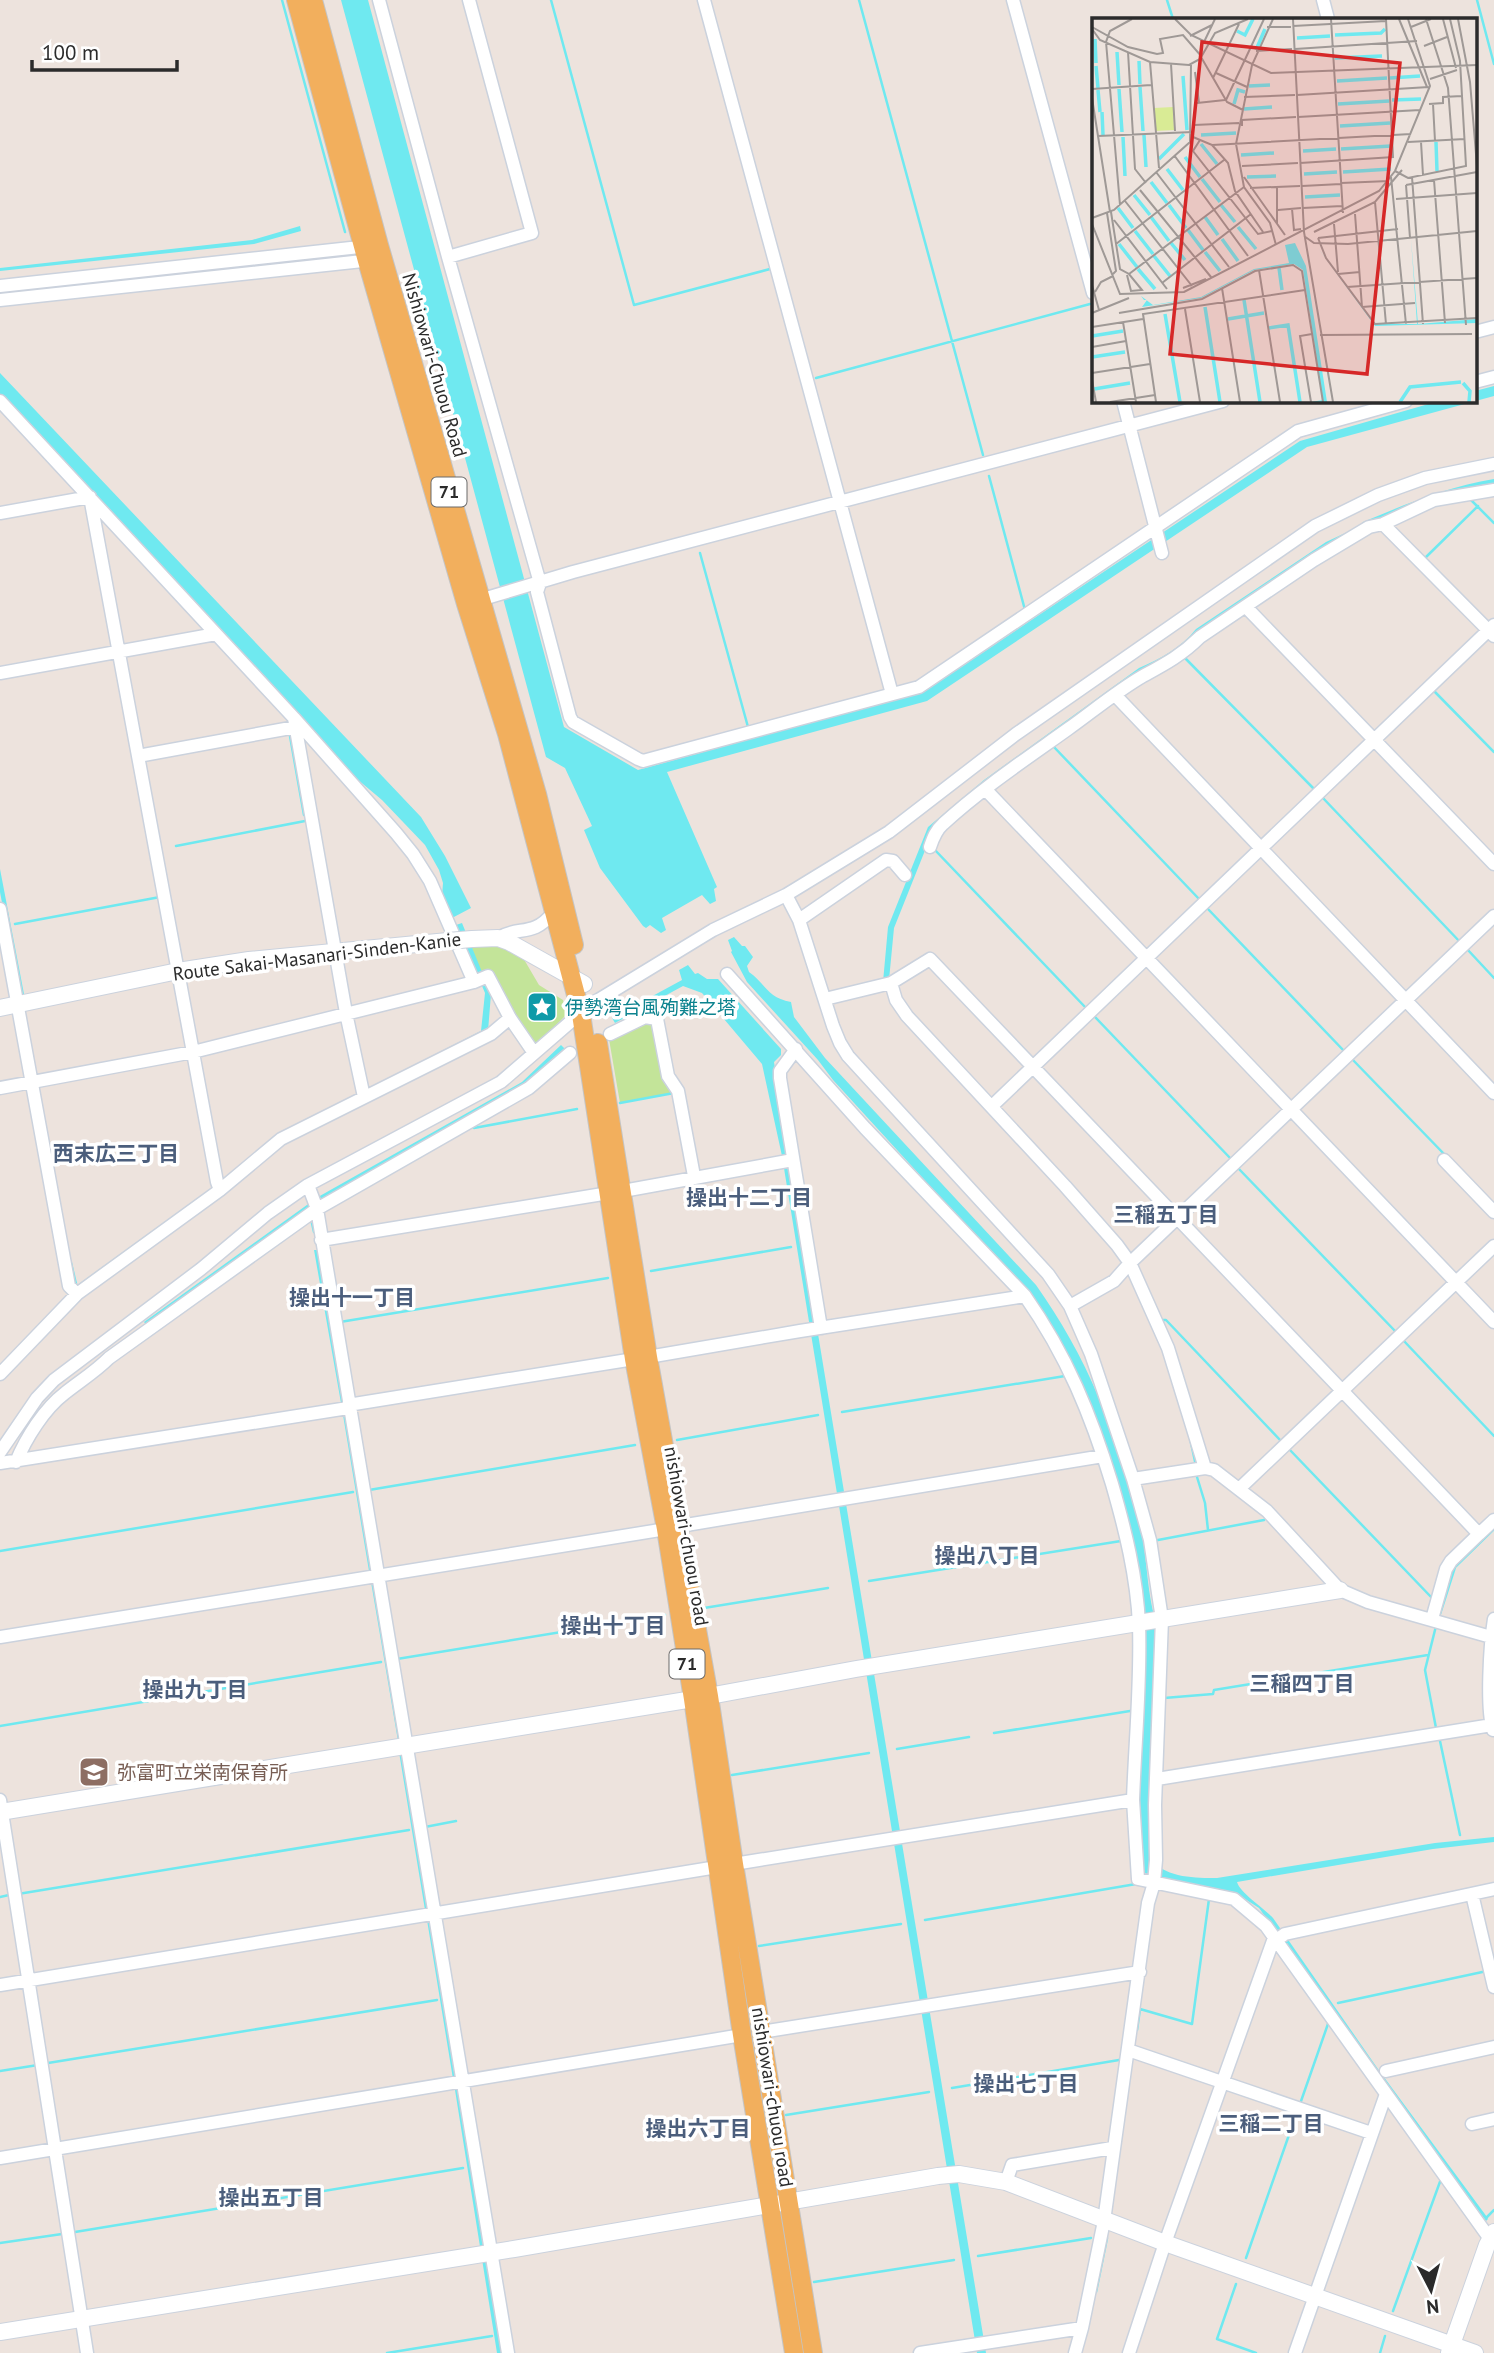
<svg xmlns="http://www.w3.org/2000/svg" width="1494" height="2353" viewBox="0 0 1494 2353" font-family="'PT Sans','Noto Sans JP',sans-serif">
<rect width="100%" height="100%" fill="#ede3dd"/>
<path fill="#c3e499" d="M485,945L503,946L522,956L539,985L563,1000L566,1015L536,1046L514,1017L490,973L481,972L471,946Z
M645,1022L652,1023L674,1093L620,1103L609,1039Z"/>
<path fill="#6fe9f0" d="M341,0H368L564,727L638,770L925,691L1300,441L1439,401H1475V391L1494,386V396L1307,447L927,701L667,772L717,887L714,889L716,901L710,904L702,895L662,918L666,930L661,933L650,925L646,928L643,926L600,868L584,830L592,826L565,768L546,757Z
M300,226L301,231L254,244L0,271V268L252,240Z
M0,373L421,817L445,856L471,908L452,918L442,896L443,883L439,870L425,845L382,800L351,774L230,639L225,637L0,395Z
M1494,479V483L1457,489L1432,498L1325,548L932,833L894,928L889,980L883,982L888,927L928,827L984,780L1139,668C1160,659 1181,648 1196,629L1326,542L1358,527L1363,522C1406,504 1447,487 1494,479Z
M0,869L24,994L19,995L0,892Z
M462,923L491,994L488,1031L280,1135L157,1232L67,1298L76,1286L221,1181L274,1136L481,1031L485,993L456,925Z
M734,937L742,946H745L753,957L747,966L749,972C766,984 767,998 791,1002L794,1017L825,1058L1036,1285C1060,1319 1082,1357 1098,1396L1101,1395L1140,1524C1148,1558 1146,1595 1158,1628L1150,1762L1153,1861C1167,1878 1196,1878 1217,1878L1435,1843L1494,1837V1842L1433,1849L1237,1882C1240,1893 1264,1908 1273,1918L1378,2069L1487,2217L1488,2219L1486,2221L1259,1908L1234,1892L1141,1877L1138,1808V1747L1129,1526L1090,1404L1078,1376L1026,1291L833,1080L818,1060L747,982L731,952L732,951L728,940Z
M688,965L695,974L698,973L707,979H718L781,1049V1055L774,1062L791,1170L986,2353H977L782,1156L762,1064L702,993L683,986L615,1023L612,1018L682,980L679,970Z
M561,1045L565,1049L525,1087L320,1201L148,1327L144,1322L318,1197L522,1082Z
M314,1250H319L344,1403H341Z
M346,1414L372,1571H369L343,1415Z
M371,1582H374L400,1741H398Z
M399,1752H402L428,1909L425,1910Z
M427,1920H430L455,2078L453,2079Z
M458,2089L501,2353H497L455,2090Z"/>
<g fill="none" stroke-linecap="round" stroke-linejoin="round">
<path stroke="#6fe9f0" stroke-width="2.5" d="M282,0L345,232
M551,0L634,305L770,269
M859,0L983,455
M1167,0L1173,19
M1477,0L1494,64
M816,378L1090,304
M989,476L1025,610
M1469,498L1494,523
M700,553L748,727
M1424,559L1478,506
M1184,657L1316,791
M1435,692L1494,752
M290,736L304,815
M1053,746L1200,900
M1322,797L1461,943
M176,846L305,821
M934,849L1086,1008
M1207,908L1345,1052
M15,924L160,897
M1467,949L1494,978
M1094,1016L1231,1159
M1352,1059L1446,1156
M620,1103L674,1093
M474,1128L577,1109
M1238,1168L1396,1332
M311,1219L314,1232
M71,1263L76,1284
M651,1271L791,1247
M1162,1320H1166L1281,1441
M340,1322L608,1278
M1403,1340L1494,1436
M842,1412L1065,1376
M1190,1438L1196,1466
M677,1440L818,1415
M1289,1449L1432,1598
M1197,1477L1205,1503L1208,1530
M369,1490L635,1445
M1158,1540L1264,1520
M0,1551L353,1492
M869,1581L1121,1541
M704,1608L828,1588
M1439,1617L1455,1567L1494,1529
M397,1659L665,1615
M1164,1698L1213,1694L1214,1690L1428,1655
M0,1726L381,1662
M1436,1728L1425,1670L1436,1626
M994,1733L1130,1711
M1440,1741L1460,1835
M897,1749L969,1737
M732,1775L869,1753
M425,1827L456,1821
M18,1894L409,1830
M0,1897L9,1895
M925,1920L1136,1884
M759,1946L901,1924
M1338,2003L1487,1971
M1137,2030L1140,2009L1192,2024L1209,1899
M48,2063L437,2000
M0,2071L38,2065
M952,2088L1119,2060
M1300,2104L1329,2021
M786,2115L929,2092
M1487,2217L1494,2210
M75,2232L463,2168
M0,2243L62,2234
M978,2256L1091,2238
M1246,2258L1297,2112
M814,2282L954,2260
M1236,2284L1217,2339L1256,2353
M1096,2292L1107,2238
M1393,2311L1441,2179
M387,2353L492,2336
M1380,2353L1385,2336"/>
<g stroke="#cbd2dd" stroke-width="15">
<path id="street" d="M379,0L448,257L540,583L537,592L570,717L573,722L638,759L643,761L654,758L919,687L1298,431L1406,401
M704,0L892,694
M1013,0L1093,293
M1323,0L1328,19
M448,257L532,233L469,0
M0,286L369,246
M0,300L372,260
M1475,332L1494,327
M1475,382L1494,377
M0,401L294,718L396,833L413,854L430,881L474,982
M1123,401L1162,553
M90,497L217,1182L220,1190
M0,513L90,497
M1383,524L1494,636
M473,602L573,572L1223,401
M1246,607L1494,864
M0,673L216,634
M1115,695L1494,1093
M294,718L346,1013L364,1097
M138,756L296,727
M986,790L1494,1322
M930,847C933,838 936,830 943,824C981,789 1026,759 1068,729C1092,712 1117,691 1143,676C1165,664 1182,655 1200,637L1314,560L1369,527L1383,524L1434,500L1494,490
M786,895L799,920L833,1026L840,1043L848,1056L1048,1274L1070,1306L1091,1354L1133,1479L1150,1540L1162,1619L1155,1805L1156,1860L1154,1883L1148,1903L1104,2221L1082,2328L1075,2353
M0,909L69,1286L77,1294
M799,920L886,860L893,861L905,875
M498,938C519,925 532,938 553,913
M727,974L865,1128L1025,1296C1067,1356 1091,1415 1112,1484C1125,1529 1137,1577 1139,1625C1141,1683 1135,1742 1133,1800L734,1864
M891,983L896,1000L907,1016L1065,1186L1117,1245L1130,1263L1168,1348L1205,1468L1214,1470L1267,1511L1340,1590L1368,1602L1491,1637
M825,999L891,983L930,959L1479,1534L1451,1561L1446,1569L1432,1619
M610,1034L645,1017L657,1019L668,1076L678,1091L694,1176
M796,1049L780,1071V1078L821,1328
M0,1088L193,1052L474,982L488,976L510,1018L534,1053
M992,1106L1494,625
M1444,1160L1494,1212
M308,1185L317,1209L508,2353
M623,1191L793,1160
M321,1240L609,1193
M1070,1306L1114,1281L1130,1263L1494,916
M648,1357L800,1331L1025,1296
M0,1374L77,1294L220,1190L281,1139L491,1034L510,1018
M348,1405L634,1359
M0,1452L37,1398L54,1380L201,1269L268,1213L308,1185L501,1082L590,1005L713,930L786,895L889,832L1016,734L1315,526L1378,495L1425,478L1494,464
M16,1462C26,1438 44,1409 65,1393C80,1381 95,1372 109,1358L317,1209L529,1088L570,1053
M0,1463L348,1408
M1133,1479L1205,1468
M1240,1488L1494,1246
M680,1526L1103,1456
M1479,1534L1494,1520
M0,1637L666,1529
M1493,1730C1486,1707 1490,1644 1494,1619
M1157,1779L1492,1725
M0,1800L87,2353
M1133,1800L1138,1879L1234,1899L1266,1926L1490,2239
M1472,1894L1494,1987
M1275,1941L1285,1934L1494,1889
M0,1985L717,1867
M761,2032L1140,1972
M1128,2050L1371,2133
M1386,2071L1494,2047
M1472,2124L1494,2119
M0,2158L742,2035
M1006,2182L1012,2165L1112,2148
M920,2353L1082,2328
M1129,2353L1165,2243L1274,1938
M1295,2353L1386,2094"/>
</g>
<g stroke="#cbd2dd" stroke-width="18">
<path id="secondary" d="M472,939L498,938L509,942L584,984
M0,1008L178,971L249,960L448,941
M0,1812L693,1699L856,1669L1340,1590
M0,2332L514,2249L938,2176L959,2174L1006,2182L1165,2243L1475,2353
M1449,2353L1487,2245L1494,2232"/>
</g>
<g stroke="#c4c4c4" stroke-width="20">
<path id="primary" d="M296,0L367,261L466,604L507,734L581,1014L634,1359L666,1529L693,1699L742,2035L794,2353
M313,0L379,245L537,794L574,945
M598,1043L648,1357L709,1696L734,1864L813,2353"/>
</g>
<use href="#street" stroke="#fff" stroke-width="12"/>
<use href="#secondary" stroke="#fff" stroke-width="16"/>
<use href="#primary" stroke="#f2af5d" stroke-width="18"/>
<g stroke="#cbd2dd" stroke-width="18" stroke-linecap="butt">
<path id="secondary-bridge" d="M448,941L472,939"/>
</g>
<use href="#secondary-bridge" stroke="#fff" stroke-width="16"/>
</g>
<defs>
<g id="sight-square" transform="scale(1.575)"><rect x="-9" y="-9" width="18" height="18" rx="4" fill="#0f9aa8" stroke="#fff"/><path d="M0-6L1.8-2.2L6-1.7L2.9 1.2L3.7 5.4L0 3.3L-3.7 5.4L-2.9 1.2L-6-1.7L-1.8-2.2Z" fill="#fff"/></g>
<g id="school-square" transform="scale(1.575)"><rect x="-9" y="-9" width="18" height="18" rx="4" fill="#8d6e63" stroke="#fff"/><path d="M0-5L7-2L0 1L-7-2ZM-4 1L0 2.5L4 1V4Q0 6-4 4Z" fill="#fff"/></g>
</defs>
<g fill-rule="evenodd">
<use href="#sight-square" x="542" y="1007"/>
<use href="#school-square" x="94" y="1772"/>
</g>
<g text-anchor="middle" stroke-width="7" stroke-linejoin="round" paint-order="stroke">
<g fill="#fff" stroke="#6b6b6b" stroke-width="2">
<rect x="431.5" y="477.5" width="35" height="29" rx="5"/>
<rect x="669.5" y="1649.5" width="35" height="29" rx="5"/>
</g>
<g font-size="18" font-weight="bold" fill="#2b2b2b">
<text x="449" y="498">71</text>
<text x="687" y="1670">71</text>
</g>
<g font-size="19" fill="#2b2b2b" stroke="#fff">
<text transform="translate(435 365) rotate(74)" y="7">Nishiowari-Chuou Road</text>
<text transform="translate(317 956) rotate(-7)" y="7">Route Sakai-Masanari-Sinden-Kanie</text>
<text transform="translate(687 1536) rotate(80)" y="7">nishiowari-chuou road</text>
<text transform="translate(773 2097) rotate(81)" y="7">nishiowari-chuou road</text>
</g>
<g font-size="19" fill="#0d838f" stroke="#fff" text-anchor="start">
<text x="565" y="1014">伊勢湾台風殉難之塔</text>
</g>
<g font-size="19" fill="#785e54" stroke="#fff" text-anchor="start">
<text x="117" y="1779">弥富町立栄南保育所</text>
</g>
<g font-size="21" font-weight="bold" fill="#4b5e7c" stroke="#fff">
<text x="116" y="1161">西末広三丁目</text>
<text x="749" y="1205">操出十二丁目</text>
<text x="1166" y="1222">三稲五丁目</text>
<text x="352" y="1305">操出十一丁目</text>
<text x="987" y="1563">操出八丁目</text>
<text x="613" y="1633">操出十丁目</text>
<text x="1302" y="1691">三稲四丁目</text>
<text x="195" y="1697">操出九丁目</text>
<text x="1026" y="2091">操出七丁目</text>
<text x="1271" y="2131">三稲二丁目</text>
<text x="698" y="2136">操出六丁目</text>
<text x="271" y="2205">操出五丁目</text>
</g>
</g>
<g transform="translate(1092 18)">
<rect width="385" height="385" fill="#ede3dd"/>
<path d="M81,89L82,112L64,113L62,90Z" fill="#d9eb95"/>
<path d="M319,221L326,306L385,301V305L283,308L226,230L283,306H325ZM203,225L214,248L235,384H219L231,382L211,252L202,246L162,252L109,280L50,289L55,282H52L49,278L61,287L109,279L162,251L197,245L193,227Z" fill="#6fe9f0"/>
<path fill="none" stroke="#6fe9f0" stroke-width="3.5" d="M145,13L153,17L161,1M243,17L289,15L293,11M205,20L238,18M3,21L4,45M164,32L173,11M25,34L27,67M243,40L290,38M47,43L48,66M4,48L6,70M91,58L95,112M298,60L328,58M245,63L295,60M157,68L178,67M48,69L51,113M27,71L30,114M6,72L8,94M300,82L329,81M142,86L146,72L153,74M246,86L297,83M152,91L180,89M10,94L11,117M248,108L298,105M52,117L54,149M109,117L144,115M31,119L33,158M344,124L345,153M109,126L125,146M249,131L299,128M211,133L244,131M149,137L182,135M93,139L108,159M67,141L92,116M75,151L91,172M251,154L299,151M212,156L245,154M155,159L184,158M110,161L128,184M59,164L75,185M42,177L58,197M213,179L248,177M77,187L94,210M129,187L143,204M26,190L41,210M59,199L77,223M113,199L126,217M146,209L164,231M96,212L111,232M43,213L61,236M130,221L146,243M79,225L93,242M27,226L45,249M113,234L128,253M62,238L78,258M187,250L190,272M46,251L63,271M152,282L168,384M113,289L128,384M73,296L88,384M136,301L172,295M177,310L196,307L208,384M0,318L31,313M0,339L33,334M371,365L378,373L377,384M2,371L38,365M308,384L318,369L369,364"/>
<path fill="none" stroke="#9f9996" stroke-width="2" d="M83,1L99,17L179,55L385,47M181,1L160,47L144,126L152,169L178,205L184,227M201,1L212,214L241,384M239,1L251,195M294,1L301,139M307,1L326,47M334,1L356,70L374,307M351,1L364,50M366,1L378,64L385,148M201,8L294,3M0,9L36,29L65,36L71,35L68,21L91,17L110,39M175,9H199M319,9L339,1M0,11L8,22L58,44L97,47L108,41L123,15L156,1M98,18L120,7M112,24L123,1M332,28L355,19M203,31L325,23M164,33L200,31M36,34L43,151L54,165M109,39L135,84L151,92M58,44L67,150M79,46L83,113M326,47L335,69M103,54L107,85M124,55L155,69M121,60L147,6M338,61L365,52M0,71L59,67M205,77L337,69M152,79L203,77M0,80L18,194M134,82L172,1M105,85L133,82M337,86L351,85V79L370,78M341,86L343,123M206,99L328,92M102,107L147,105M150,108V102L204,99M6,118L101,114M101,119L120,127L319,116M108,122L101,133L166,216L180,213M316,124L373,121M329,124L331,157M120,127L136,145L143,173L171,214M82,137L156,238M208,145L302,139M150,148L206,145M303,153L316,160L374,148L368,43L358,1M64,154L137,249M152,159L193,217M299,159L314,306M320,159L331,306M342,162L353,305M249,165L297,163M314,167L385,154M314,167L318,220M210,168L249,166M158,170L208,168M48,172L119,259M304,181L385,175M33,183L100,268M283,184L294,306M28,187L14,24L18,13L40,1M211,190L250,188M200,191L202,212L209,211M186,192L209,190M19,194L28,251L37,256L50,272L39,273L35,257M15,195L24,253L21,256M263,196L270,289M0,200L22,192L98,124L99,47M22,202L75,271M0,206L28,276L92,274L287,173L303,153L338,68L316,1M185,206V169M242,206L246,254M222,214L283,184L310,152M212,218L222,225L256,226L385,213M226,220L234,240L283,306L385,300M226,220L306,211M24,226L132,142M167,252L188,384M37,256L152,169M246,256L268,254M70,265L159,196M0,267L7,292M255,269L385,260M91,270L114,261M130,270L148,384M3,274L9,264L21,258M270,289L323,285M93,291L108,384M0,295L37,280M27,295L110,281L163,253L201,247L210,253L231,384M31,304L44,384M0,309L51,301M228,317L380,316M0,329L34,323M0,355L58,346M0,362L4,384M18,384L63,377M64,384L51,296L213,272M219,384L208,318L220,316"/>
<path fill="#d62828" fill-opacity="0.15" stroke="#d62828" stroke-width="3.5" d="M110,24L308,45L275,356L78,336Z"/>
<rect width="385" height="385" fill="none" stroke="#2b2b2b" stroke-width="3.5"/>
</g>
<g transform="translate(1431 2290) rotate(174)" stroke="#ffffff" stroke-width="5" paint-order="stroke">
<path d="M0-5L12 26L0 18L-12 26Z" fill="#2b2b2b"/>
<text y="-10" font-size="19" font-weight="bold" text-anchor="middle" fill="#2b2b2b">N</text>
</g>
<path d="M32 60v10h145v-10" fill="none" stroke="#2b2b2b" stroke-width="3.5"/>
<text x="42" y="60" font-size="21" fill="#2b2b2b" stroke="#ffffff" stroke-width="5" paint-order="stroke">100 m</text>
</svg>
